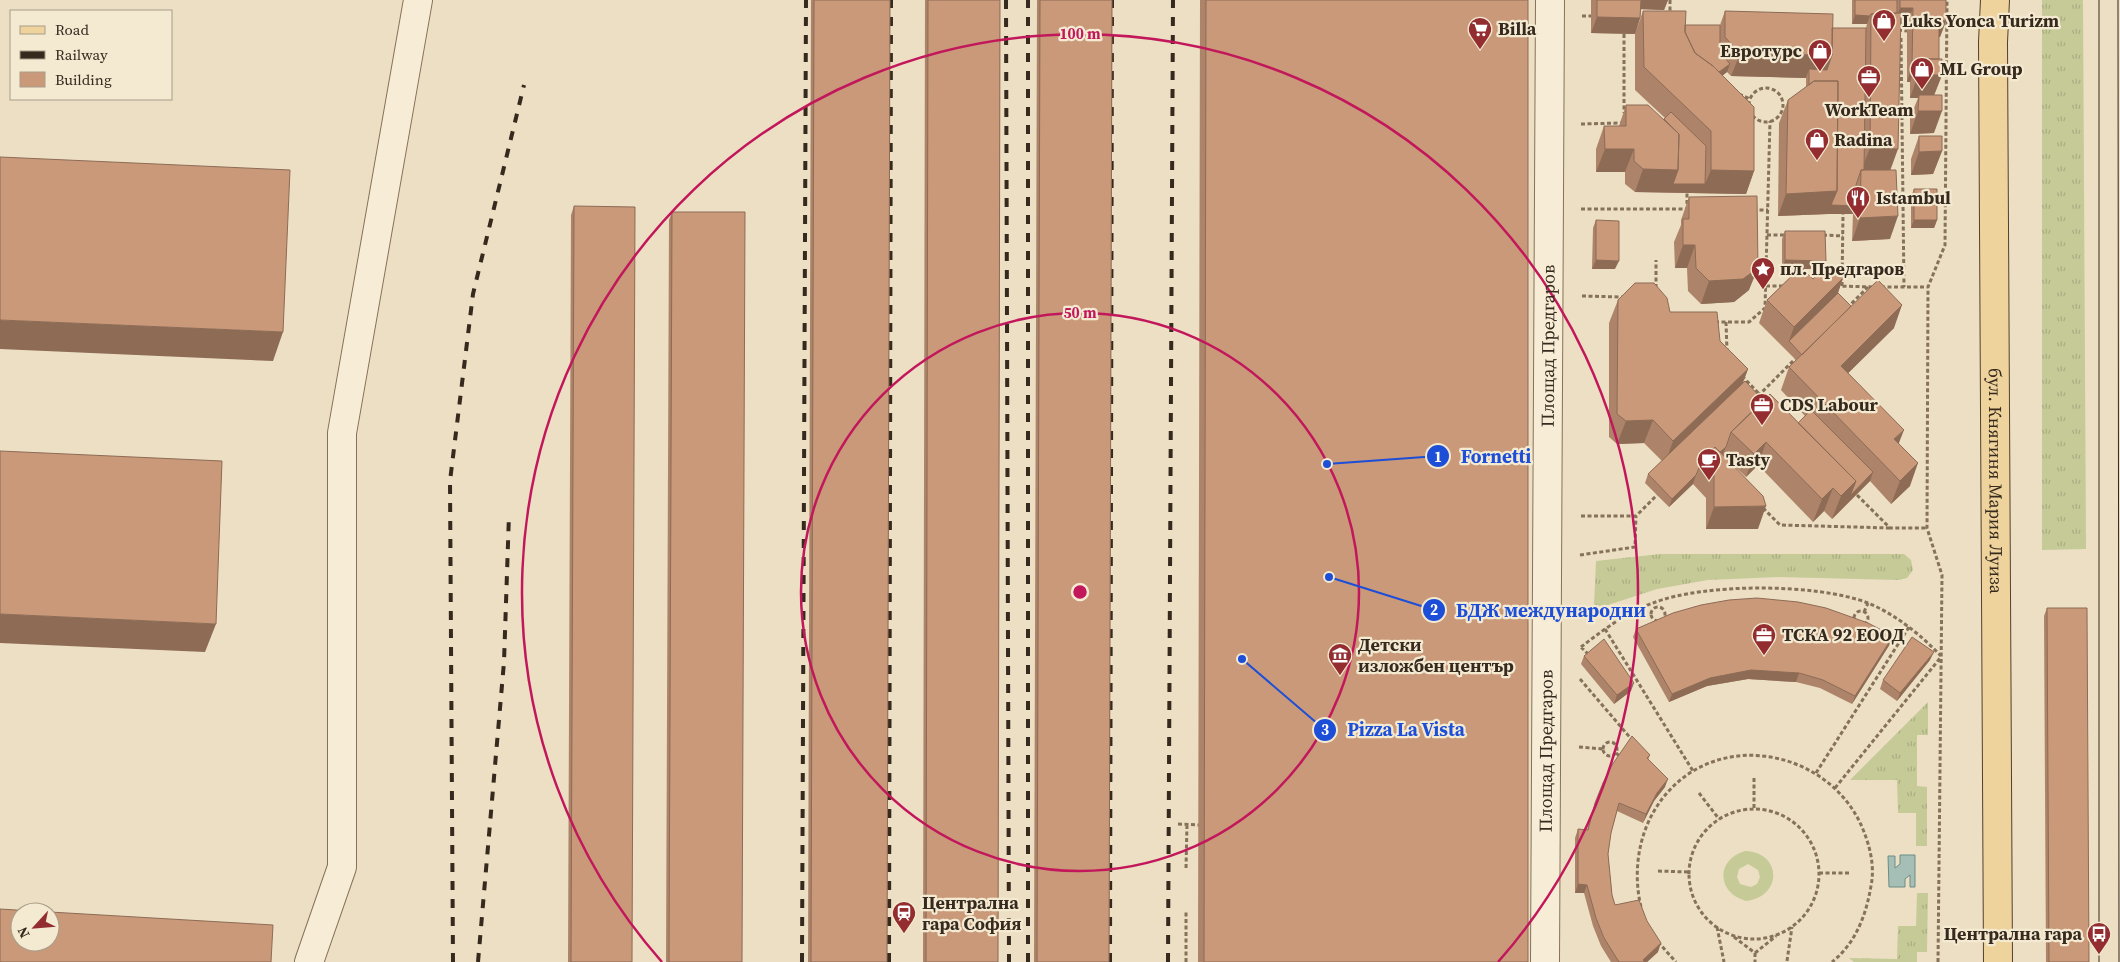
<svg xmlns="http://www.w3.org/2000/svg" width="2120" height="962" viewBox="0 0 2120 962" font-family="'Source Serif 4',serif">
<defs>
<pattern id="grass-tufts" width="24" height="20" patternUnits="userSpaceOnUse" patternTransform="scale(1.25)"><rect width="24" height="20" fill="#c5ca97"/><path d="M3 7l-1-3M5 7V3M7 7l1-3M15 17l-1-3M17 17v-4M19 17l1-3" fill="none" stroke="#aaae82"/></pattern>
</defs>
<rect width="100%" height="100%" fill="#ecdfc3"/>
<path fill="url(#grass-tufts)" d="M2042,0H2083L2086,549L2042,550Z
M1660,554H1904L1911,560L1913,570L1907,578L1899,580L1778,577L1708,580L1657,589L1605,606L1594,605L1596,561Z
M1928,702V735H1917V786L1927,787V846H1916V813H1898L1897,780H1850Z
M1917,893H1928L1927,952H1917V962H1854L1849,958L1897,959L1898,926H1916Z"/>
<path fill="#c5ca97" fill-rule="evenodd" d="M1745,851C1782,852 1783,897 1746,901C1717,893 1715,860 1745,851ZM1748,864L1758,870L1760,877L1757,884L1751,887L1740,884L1737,877L1739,869Z"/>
<path fill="#a5bfb7" stroke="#6c8d84" d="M1900,855H1915V887H1910V875L1905,879V887H1889L1888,856H1895V868L1900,864Z"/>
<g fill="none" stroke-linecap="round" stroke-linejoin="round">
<g stroke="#86715a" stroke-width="30">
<g id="minor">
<path d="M309,962L342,867V433L418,0"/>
<path id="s1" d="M1545,962L1550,0"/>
</g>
</g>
<g stroke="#543f2f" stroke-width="30">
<g id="major">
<path id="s2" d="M1995,0L1993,42L1998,962"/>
</g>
</g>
<path stroke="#86715a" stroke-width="3" stroke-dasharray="4 2.5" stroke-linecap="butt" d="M1670,0V14
M1582,16H1591
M1898,30L1907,31
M1624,34V113
M1901,38L1904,287
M1749 105a17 17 0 1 1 34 0a17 17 0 1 1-34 0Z
M1739,94L1750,99
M1581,124L1622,123
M1687,204V193
M1581,209H1687
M1753,210H1768
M1767,235H1787
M1823,235L1843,236
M1766,286H1785
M1836,286L1875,287
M1842,286L1843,214
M1881,287H1928
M1656,288V260
M1582,296L1623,297
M1847,308L1868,287
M1715,322H1749L1765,308L1770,121
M1726,322L1727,351
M1742,376L1767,402
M1758,396L1795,359
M1857,495L1890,528H1927
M1763,508L1780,525L1890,528
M1581,516H1636L1657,495
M1580,555L1635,547L1636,516
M1651 614a7 7 0 1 1 14 0a7 7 0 1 1-14 0Z
M1854 618a7 7 0 1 1 14 0a7 7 0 1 1-14 0Z
M1864,612L1868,603
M1605,629L1693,771
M1581,647C1603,630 1627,612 1653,603C1704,583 1816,583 1868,603C1895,614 1921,635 1941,656
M1581,647L1590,656
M1580,679L1633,741
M1603 749a7 7 0 1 1 14 0a7 7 0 1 1-14 0Z
M1579,747L1603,749
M1616,753L1622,758
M1816,773L1909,627
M1835,788L1941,657
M1699,793L1719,819
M1754,808V776
M1689 874a65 65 0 1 1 130 0a65 65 0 1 1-130 0Z
M1178,824L1199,825
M1186,868L1187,824
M1658,871L1689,872
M1819,873H1849
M1641,907C1629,856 1646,800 1693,771C1753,735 1835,764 1862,827C1870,846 1875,866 1871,886C1866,915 1856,943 1832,962
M1717,927L1724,962
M1734,937L1755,953
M1658,942L1676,962
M1755,953L1776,936
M1755,953V962
M1787,961L1792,927
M1186,962V910
M1938,962L1942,575L1927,528L1928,287L1945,245L1947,0"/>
<use href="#minor" stroke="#f7edd6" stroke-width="28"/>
<use href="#major" stroke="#eed39c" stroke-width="28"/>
<path stroke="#36291e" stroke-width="1" d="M2099,0V962
M2118,0L2119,962"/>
<path stroke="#36291e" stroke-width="4" stroke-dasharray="9 9" stroke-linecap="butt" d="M1006,0L1009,962
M453,962L450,481L473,294L524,85
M478,962L504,662L509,514
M802,962L806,0
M889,962L891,0
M1028,962V0
M1110,962L1112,0
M1168,962L1173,0"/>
</g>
<path fill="#ad8469" d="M811,0H890L887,962H808Z
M925,0H1000L998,962H923Z
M1037,0H1112L1109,962H1034Z
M1200,0H1528V962H1198Z
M1591,0H1668L1664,10L1641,9L1640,18L1635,34L1591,33Z
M1852,0H1946V21L1940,37H1939V59L1942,75L1934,95V133L1910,134V118L1918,98H1910V82H1907V24H1901L1890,170V239L1852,241L1853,214H1828L1778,216L1779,123L1788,100L1806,87V78L1731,76L1727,72L1722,76L1754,171L1746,194L1635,192L1625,184V172H1596V149L1604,126H1619L1626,105L1664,119L1665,118L1635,90V34L1643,11L1685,25H1720L1725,11L1832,28H1866L1867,24H1852Z
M1919,136L1942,151L1933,174L1911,175V159Z
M1914,189L1937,220L1934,228H1911V197Z
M1689,197L1749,290L1734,302L1701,304L1688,291L1687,268H1675L1674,242L1681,225V220Z
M574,206L632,962H568L571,215Z
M672,212L742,962H666L669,220Z
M1596,220L1615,269H1592L1593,228Z
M1785,231L1826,261L1823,269H1803L1813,279L1843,278L1838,293L1851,306L1894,328L1848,373L1899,443L1910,486L1891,504L1870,481L1832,519L1824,511L1813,522L1758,465L1746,477L1723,455L1758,529H1706V498L1693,484L1669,507L1645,483L1648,474L1662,461L1644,443L1617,444L1609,437V323L1618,300L1670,312L1720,341L1748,369L1743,383L1764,401L1798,423L1805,416L1781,390L1789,367L1796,360L1759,323L1767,300L1799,269H1782V239Z
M2047,608L2089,962H2046L2044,616Z
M1636,629L1893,636L1890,644L1852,704L1820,688L1796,682L1748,679L1707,686L1669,702L1633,637Z
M1584,656L1631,691L1614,704L1581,664Z
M1930,660L1897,701L1880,689L1883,680Z
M1650,755L1648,760L1665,787L1654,801L1643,823L1617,811L1611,833L1608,854L1612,895L1615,905L1658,952L1647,962H1611L1601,946L1593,926L1584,893H1575V838L1578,829L1587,830L1592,812L1603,783Z"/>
<path fill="#8d6b55" d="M1638,0H1668L1664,10L1635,9Z
M1900,8H1913L1907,24H1894Z
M1855,15L1870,16L1867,24H1852Z
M1597,17L1640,18L1635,34L1591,33Z
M1939,20L1946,21L1940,37L1933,36Z
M1740,54L1832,55L1824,78L1809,69L1806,78L1731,76Z
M1730,64L1727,72L1705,89L1708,81Z
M1912,66H1916L1910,82H1907Z
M1918,75H1942L1933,98L1919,95L1918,98H1910Z
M1918,111H1942L1934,133L1910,134Z
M1870,148L1898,149L1890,171H1861Z
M1605,149H1634L1625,172H1596Z
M1942,151L1933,174L1911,175L1919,152Z
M1643,169L1678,170L1705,184L1711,170L1754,171L1746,194L1635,192Z
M1837,191L1856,206L1853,214H1828L1778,216L1786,194Z
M1898,216L1890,239L1852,241L1860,218Z
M1914,220H1937L1934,228H1911Z
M1683,245H1695L1687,268H1675Z
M1596,260L1619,261L1615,269H1592Z
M1785,260L1826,261L1823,269H1782Z
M1758,268L1749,290L1734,302L1701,304L1709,281Z
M1843,278L1835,301L1789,341L1794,327Z
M1902,305L1894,328L1832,389L1841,366Z
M0,320L283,332L273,361L0,349Z
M1748,369L1739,392L1665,464L1673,441Z
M1653,420L1644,443L1617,444L1626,421Z
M1904,430L1895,453L1894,439Z
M1766,442L1758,465L1746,477L1754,454Z
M1726,447L1723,454L1706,466Z
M1918,463L1910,486L1891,504L1900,481Z
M1873,472L1870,481L1832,519L1841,496L1856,481Z
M1696,475L1693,484L1669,507L1672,499Z
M1833,488L1824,511L1813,522L1822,499Z
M1766,506L1758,529H1706L1714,507Z
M0,614L216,624L205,652L0,643Z
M1893,636L1890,644L1852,704L1855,696Z
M1934,652L1930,660L1897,701L1900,693Z
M1751,670L1799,673L1796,682L1748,679L1707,686L1669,702L1672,694L1710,678Z
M1634,683L1631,691L1614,704L1617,695Z
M1668,779L1665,787L1654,801L1643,823L1646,814L1657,793Z
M1578,884L1587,885L1584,893H1575Z
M1661,943L1658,952L1647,962H1643V960Z"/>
<path fill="#c9997a" stroke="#8d6b55" d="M814,0H890L887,962H811Z
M928,0H1000L998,962H926Z
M1040,0H1112L1109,962H1037Z
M1206,0H1528V962H1204Z
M1597,0H1641L1640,18L1597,17Z
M1855,0H1897V13L1871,14L1870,16L1855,15Z
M1900,0H1946V21L1939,20V59H1918L1916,66H1912L1913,8H1900Z
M1643,11H1686L1685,32L1695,53L1713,66L1754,107V171L1711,170V131L1644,67Z
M1725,11L1833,14L1832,55L1740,54L1725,37Z
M1901,13L1898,149L1870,148L1871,14Z
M1685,25H1720V52L1730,64L1719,72L1713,66L1695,53L1685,32Z
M1832,28H1866L1864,170H1861L1856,185V206L1831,205L1837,191L1838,81H1814L1809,85V69L1827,70L1832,55Z
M1918,59H1942V75H1918Z
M1814,81H1838L1837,191L1786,194L1788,100Z
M1919,95H1942V111H1918Z
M1626,105H1648L1679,134L1678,170L1643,169L1634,161V149H1605L1604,126H1626Z
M1671,112L1706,146L1705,184H1673L1678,170L1679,134L1664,119Z
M1919,136H1942V151L1919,152Z
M0,157L290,170L283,332L0,320Z
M1861,170H1896L1898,216L1860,218Z
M1914,189H1937V220H1914Z
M1757,196L1758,268L1743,279L1709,281L1696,268L1695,245H1683V219H1689V197Z
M574,206L635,207L632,962H571Z
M672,212H745L742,962H669Z
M1596,220L1619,221V261L1596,260Z
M1785,231H1825L1826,261L1785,260Z
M1829,264L1843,278L1794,327L1767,300L1801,267L1813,279Z
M1878,280L1902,305L1841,366L1904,430L1894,439L1918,463L1900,481L1789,367Z
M1635,283H1654L1667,298L1670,312H1717L1720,341L1748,369L1673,441L1653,420L1626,421L1617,414L1618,300Z
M1838,293L1851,306L1802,355L1789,341Z
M1745,381L1764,401L1731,432L1726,447L1720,452L1715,447L1702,461L1696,475L1672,499L1648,474Z
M1770,394L1856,481L1841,496L1833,488L1822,499L1766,442L1754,454L1731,432Z
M1811,410L1873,472L1850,496L1856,481L1798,423Z
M1715,447L1763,496L1766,506L1714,507V475L1702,461Z
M0,451L222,461L216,624L0,614Z
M1757,598L1798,602L1826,608L1868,623L1893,636L1855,696L1823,680L1799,673L1751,670L1710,678L1672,694L1636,629L1673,613L1701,605L1729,600Z
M2047,608H2087L2089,962H2049Z
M1912,637L1934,652L1900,693L1883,680Z
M1604,639L1634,683L1617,695L1584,656Z
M1632,736L1650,755L1647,758L1668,779L1657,793L1646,814L1619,803L1611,833L1608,854L1612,895L1615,905L1639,900L1647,921L1661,943L1643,960L1645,962H1619L1604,938L1596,918L1587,885L1578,884V829L1588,830L1595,803L1603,783L1612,765Z
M0,909L48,912H20V942H50V912L273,925L271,962H0Z"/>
<g fill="none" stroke="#c2185b" stroke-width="2.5">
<circle cx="1080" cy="592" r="279"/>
<path d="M662 962A558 558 0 1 1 1498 962"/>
</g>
<defs>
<g id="shop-pin" transform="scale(1.25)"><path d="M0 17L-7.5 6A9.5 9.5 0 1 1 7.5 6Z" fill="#932d30" stroke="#f4ead2"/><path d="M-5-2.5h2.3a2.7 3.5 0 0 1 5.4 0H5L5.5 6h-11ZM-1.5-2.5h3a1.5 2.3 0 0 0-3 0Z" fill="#fff"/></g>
<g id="supermarket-pin" transform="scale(1.25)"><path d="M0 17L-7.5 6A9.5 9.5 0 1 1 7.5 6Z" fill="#932d30" stroke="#f4ead2"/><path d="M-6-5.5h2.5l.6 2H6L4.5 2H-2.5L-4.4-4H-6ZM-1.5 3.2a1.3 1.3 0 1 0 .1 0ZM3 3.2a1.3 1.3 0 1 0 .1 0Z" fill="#fff"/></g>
<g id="office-pin" transform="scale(1.25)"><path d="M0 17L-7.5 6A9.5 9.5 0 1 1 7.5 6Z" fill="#932d30" stroke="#f4ead2"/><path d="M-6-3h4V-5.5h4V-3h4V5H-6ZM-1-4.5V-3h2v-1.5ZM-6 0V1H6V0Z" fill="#fff"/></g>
<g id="restaurant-pin" transform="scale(1.25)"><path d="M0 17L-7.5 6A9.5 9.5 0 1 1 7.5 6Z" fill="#932d30" stroke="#f4ead2"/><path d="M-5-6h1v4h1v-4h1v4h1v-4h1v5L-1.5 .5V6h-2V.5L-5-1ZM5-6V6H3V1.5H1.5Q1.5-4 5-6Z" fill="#fff"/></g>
<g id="sight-pin" transform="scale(1.25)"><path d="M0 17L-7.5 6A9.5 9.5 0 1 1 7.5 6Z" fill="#932d30" stroke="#f4ead2"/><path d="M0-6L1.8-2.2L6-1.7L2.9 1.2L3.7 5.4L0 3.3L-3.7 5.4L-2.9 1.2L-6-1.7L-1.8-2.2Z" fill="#fff"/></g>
<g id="cafe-pin" transform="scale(1.25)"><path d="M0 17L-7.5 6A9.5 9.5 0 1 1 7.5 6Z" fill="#932d30" stroke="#f4ead2"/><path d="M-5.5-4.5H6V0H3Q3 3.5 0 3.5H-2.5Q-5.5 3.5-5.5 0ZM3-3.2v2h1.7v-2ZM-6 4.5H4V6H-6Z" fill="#fff"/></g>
<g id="museum-pin" transform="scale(1.25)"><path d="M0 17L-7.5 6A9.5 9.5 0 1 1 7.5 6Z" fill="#932d30" stroke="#f4ead2"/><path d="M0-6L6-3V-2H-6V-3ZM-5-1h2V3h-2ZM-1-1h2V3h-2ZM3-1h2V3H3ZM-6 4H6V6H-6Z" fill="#fff"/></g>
<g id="station-pin" transform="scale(1.25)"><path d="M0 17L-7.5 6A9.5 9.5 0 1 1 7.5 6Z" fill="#932d30" stroke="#f4ead2"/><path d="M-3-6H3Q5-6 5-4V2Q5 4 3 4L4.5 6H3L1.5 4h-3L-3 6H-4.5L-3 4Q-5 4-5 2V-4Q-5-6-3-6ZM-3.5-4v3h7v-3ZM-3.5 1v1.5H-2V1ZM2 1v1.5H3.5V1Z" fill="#fff"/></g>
<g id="bus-pin" transform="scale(1.25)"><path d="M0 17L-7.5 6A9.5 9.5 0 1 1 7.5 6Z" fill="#932d30" stroke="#f4ead2"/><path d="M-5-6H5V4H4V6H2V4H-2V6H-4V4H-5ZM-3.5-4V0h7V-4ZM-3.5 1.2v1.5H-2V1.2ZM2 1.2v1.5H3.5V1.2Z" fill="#fff"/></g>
</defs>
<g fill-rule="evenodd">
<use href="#shop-pin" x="1884" y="21"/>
<use href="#supermarket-pin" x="1480" y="29"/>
<use href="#shop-pin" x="1820" y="51"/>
<use href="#shop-pin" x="1922" y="69"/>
<use href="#office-pin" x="1869" y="77"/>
<use href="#shop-pin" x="1817" y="140"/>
<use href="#restaurant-pin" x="1858" y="198"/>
<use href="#sight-pin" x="1763" y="269"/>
<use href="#office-pin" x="1762" y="405"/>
<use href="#cafe-pin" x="1709" y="460"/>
<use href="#office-pin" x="1764" y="635"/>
<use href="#museum-pin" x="1340" y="655"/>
<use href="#station-pin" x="904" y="913"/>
<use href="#bus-pin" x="2099" y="934"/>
</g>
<g text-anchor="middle" stroke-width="4.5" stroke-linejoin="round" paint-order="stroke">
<g font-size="18" font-weight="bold" fill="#36291e" stroke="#f4ead2" text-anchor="start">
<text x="1902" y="27">Luks Yonca Turizm</text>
<text x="1498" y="35">Billa</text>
<text x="1802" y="57" text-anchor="end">Евротурс</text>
<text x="1940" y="75">ML Group</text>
<text x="1869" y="116" text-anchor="middle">WorkTeam</text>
<text x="1834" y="146">Radina</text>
<text x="1876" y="204">Istambul</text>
<text x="1780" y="275">пл. Предгаров</text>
<text x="1780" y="411">CDS Labour</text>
<text x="1726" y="466">Tasty</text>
<text x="1782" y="641">ТСКА 92 ЕООД</text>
<text x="1358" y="651">Детски<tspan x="1358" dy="21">изложбен център</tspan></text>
<text x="922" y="909">Централна<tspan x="922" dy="21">гара София</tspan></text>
<text x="2082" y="940" text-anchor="end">Централна гара</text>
</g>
<g font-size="18" fill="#36291e" stroke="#f4ead2">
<text dy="6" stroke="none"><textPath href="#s1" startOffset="616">Площад Предгаров</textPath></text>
<text dy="6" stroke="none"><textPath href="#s2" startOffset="481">бул. Княгиня Мария Луиза</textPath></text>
<text dy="6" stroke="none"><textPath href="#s1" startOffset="211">Площад Предгаров</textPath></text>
</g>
</g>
<circle cx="1080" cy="592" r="8" fill="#c2185b" stroke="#f4ead2" stroke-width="2.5"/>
<g font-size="15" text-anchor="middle" font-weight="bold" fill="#c2185b" stroke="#f4ead2" stroke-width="4.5" stroke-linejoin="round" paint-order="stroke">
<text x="1080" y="39">100 m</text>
<text x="1080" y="318">50 m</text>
</g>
<path fill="none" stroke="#1d4ed8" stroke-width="2" d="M1327 464L1438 456M1329 577L1434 610M1242 659L1325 730"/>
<g fill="#1d4ed8" stroke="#f4ead2" stroke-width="2">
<circle cx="1327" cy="464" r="5"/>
<circle cx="1329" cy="577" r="5"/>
<circle cx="1242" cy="659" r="5"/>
<circle cx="1438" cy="456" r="12"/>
<circle cx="1434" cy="610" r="12"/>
<circle cx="1325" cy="730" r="12"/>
</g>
<g font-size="15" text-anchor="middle" font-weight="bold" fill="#fff">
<text x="1438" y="462">1</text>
<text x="1434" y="615">2</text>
<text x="1325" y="735">3</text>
</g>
<g font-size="19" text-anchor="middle" font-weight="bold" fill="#1d4ed8" stroke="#f4ead2" stroke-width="4.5" stroke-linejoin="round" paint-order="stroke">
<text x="1496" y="463">Fornetti</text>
<text x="1551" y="617">БДЖ международни</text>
<text x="1406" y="736">Pizza La Vista</text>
</g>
<rect x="10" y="10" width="162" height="90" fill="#f4ead2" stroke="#a89d8a"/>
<rect x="20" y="26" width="25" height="8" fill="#eed39c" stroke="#a89d8a"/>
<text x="55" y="35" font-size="15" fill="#36291e">Road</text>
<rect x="20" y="51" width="25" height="8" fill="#36291e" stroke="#a89d8a"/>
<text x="55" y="60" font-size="15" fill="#36291e">Railway</text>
<rect x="20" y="72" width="25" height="15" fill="#c9997a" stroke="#a89d8a"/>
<text x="55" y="85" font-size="15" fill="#36291e">Building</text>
<g transform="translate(35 927) rotate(244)"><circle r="24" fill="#f4ead2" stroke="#a89d8a"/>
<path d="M0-4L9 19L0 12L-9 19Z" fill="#932d30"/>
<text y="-8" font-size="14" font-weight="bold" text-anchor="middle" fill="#36291e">N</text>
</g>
</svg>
